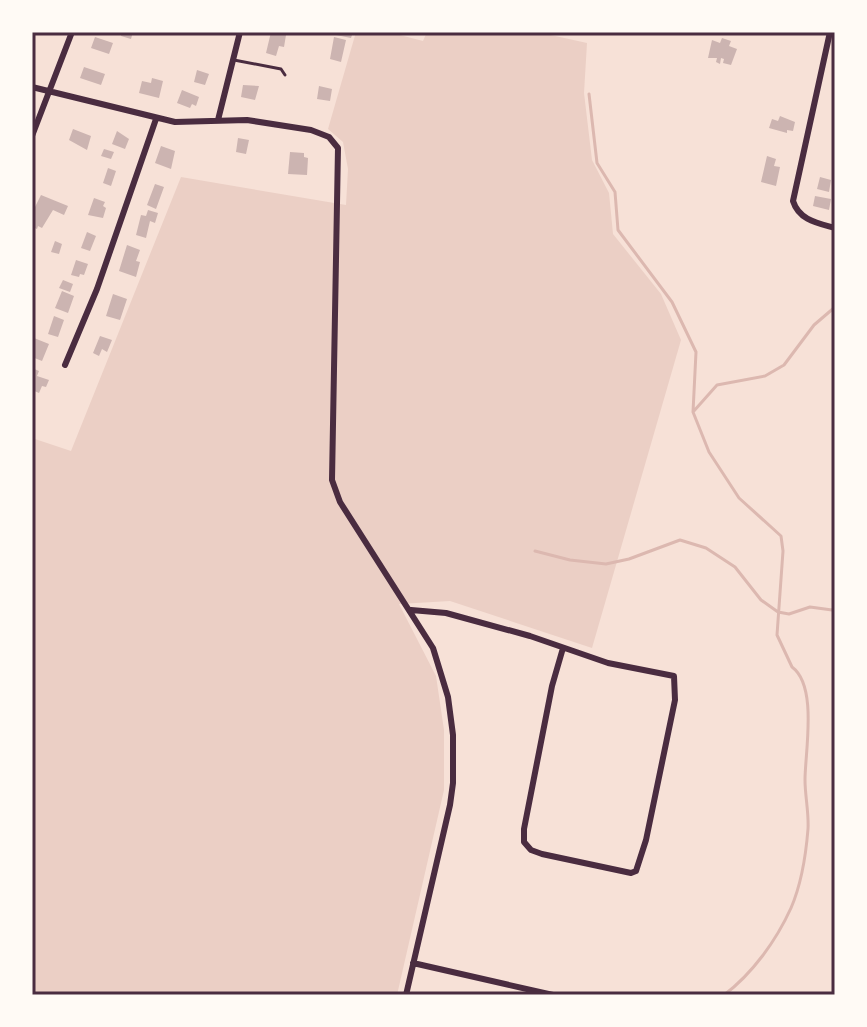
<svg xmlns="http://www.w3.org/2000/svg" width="867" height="1027" viewBox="0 0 867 1027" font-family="Lato,sans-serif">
<rect width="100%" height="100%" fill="#f7e1d7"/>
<path fill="#ebcfc5" d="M356,32H388L423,41L427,32H537L587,43L584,93L592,160L609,193L613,234L661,294L681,340L592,648L450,601L399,604L436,676L444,730V790L397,995H32V438L71,451L181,177L346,205L348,169L343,142L328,129Z"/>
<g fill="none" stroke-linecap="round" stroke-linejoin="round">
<path stroke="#dcb8b0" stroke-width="3" d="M589,94L597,163L615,192L618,230L672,302L696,352L693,412L709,452L739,498L781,536L783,551L777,635L792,667C818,686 805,752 805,780C805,796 809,813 808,829C806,854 801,885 791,908C776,941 752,974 724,995
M693,412L717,385L765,376L784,365L814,325L835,307
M535,551L570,560L606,564L629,559L680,540L706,548L735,567L761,600L778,612L789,614L810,607L832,610L835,607"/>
</g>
<path fill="#ccb4b1" d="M122,32H133L131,39L121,36Z
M271,32H281L286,35L284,47L279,46L276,56L266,53Z
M337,32H353L351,38L336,35Z
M95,37L113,43L109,54L91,48Z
M334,37L346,40L341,62L330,59Z
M722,38L731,41L729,46L737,49L731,65L723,63L724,59L721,58L720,64L716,62L717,58H708L712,40L720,43Z
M84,67L105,74L101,85L80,78Z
M197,70L209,74L205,85L194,82Z
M152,78L163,81L159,98L139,93L142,81L151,83Z
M243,85L259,86L255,100L241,97Z
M319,86L332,89L330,101L317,99Z
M182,90L199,97L196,106L192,104L190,108L177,103Z
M780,116L795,122L793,131L787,130V133L769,128L772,119L778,121Z
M73,129L91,136L87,150L69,140Z
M117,131L129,139L125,149L112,144Z
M238,138L249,140L246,154L236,152Z
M161,146L175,151L171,169L155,163Z
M104,149L114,152L111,159L101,156Z
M290,152L304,153V157L308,158L307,175L288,174Z
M767,156L776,159L774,166L780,167L776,186L761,182Z
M108,168L116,171L111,186L103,183Z
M820,177L831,180L829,192L817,189Z
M155,184L164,187L156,209L147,205Z
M41,195L68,206L64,215L53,210L42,228L38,226L37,229L32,227V213Z
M815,196L831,199L829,210L813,206Z
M94,198L105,202L103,206L106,208L103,218L88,215Z
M148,210L158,213L155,223L150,221L146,238L136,235L141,215L146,216Z
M87,232L96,236L90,251L81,248Z
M55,241L62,244L59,254L51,252Z
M127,245L140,250L136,261L140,262L136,277L119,271Z
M76,260L88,264L84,275L80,274L79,277L71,275Z
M63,280L73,284L70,292L59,288Z
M62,291L74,296L68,313L55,308Z
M113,294L127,299L120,320L106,316Z
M54,316L64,320L58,337L48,334Z
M100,336L112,340L107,352L102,349L99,356L93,353Z
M34,338L49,344L42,361L32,357Z
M32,368L39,371L37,376L49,380L46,387L42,386L39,393L32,390Z"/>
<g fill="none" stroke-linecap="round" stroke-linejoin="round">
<path stroke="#4a2c40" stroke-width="3" d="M234,60L281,69L285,75"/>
<path stroke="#4a2c40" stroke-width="6" d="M830,32L793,201C799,220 817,223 835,228
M32,87L175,122L247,120L311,130L329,137L338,148L332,480L340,502L433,648L448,697L453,735V783L450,805L406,995
M218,120L240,32
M32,136L72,32
M65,365L97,289L156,119
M411,610L446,613L530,636L608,663L674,676L675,700L646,840L636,871L631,873L542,854L531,850L524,842V829L552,686L563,648
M413,963L553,995"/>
</g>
<rect width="867" height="1027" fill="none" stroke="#fffaf5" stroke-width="68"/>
<rect x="34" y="34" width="799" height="959" fill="none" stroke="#4a2c40" stroke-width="3"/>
</svg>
